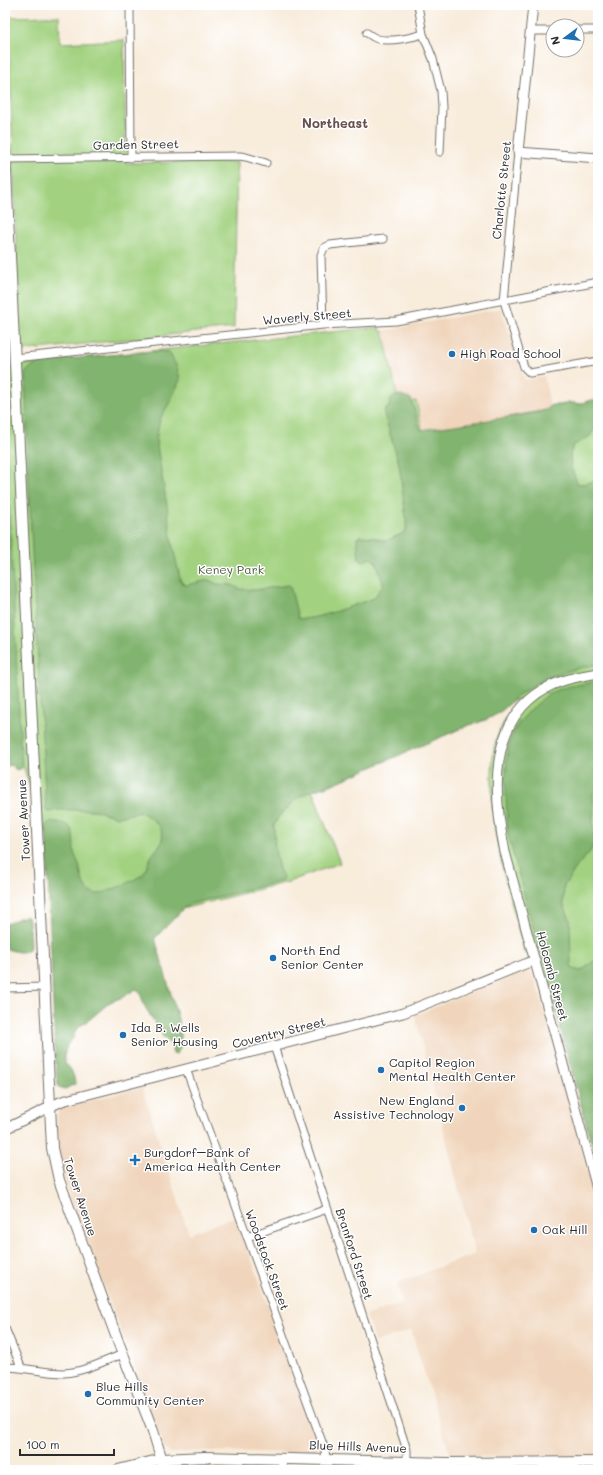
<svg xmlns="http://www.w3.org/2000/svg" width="603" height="1475" viewBox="0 0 603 1475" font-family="Mali,sans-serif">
<rect width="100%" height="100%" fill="#fff"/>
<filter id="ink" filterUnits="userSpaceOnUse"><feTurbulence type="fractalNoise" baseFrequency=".025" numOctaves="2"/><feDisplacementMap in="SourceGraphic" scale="8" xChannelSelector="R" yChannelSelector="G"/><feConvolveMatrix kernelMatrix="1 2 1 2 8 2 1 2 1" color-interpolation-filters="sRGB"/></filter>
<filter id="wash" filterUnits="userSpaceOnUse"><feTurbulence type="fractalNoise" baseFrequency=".012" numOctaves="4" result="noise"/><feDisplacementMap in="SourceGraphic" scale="16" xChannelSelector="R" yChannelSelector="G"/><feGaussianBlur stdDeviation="0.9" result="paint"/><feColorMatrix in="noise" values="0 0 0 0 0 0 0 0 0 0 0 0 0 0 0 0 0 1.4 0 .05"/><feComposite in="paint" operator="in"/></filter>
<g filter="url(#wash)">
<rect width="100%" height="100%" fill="#f8ecdb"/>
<path fill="#f0d5bc" d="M501,308L525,380L544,376L551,409L423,434L399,404L383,331Z
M529,970L532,973L541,998L598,1206V1456L451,1457L411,1330L375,1342L366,1315L403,1303L397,1283L475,1254L415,1015L525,971Z
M142,1087L189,1234L236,1216L320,1449L319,1453L204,1451L171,1453L165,1449L68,1190L62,1169L58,1146L57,1115L60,1109Z
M189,1463L275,1464L277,1466L279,1470H169V1466L172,1464Z"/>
<path fill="#a2d280" stroke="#667e56" d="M59,16L60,43L124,40L126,163L237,162L234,328L20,351L8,17Z
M5,327L7,366L379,327L380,331H383L399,404L416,401L423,433L598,400V1154L541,948L525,954C511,898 491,842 492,784C492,772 492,759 494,748C498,730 507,715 518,702L519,699L309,782L340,863L288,882L135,921L104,935L49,842L12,733L5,734Z"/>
<path fill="#81b46e" stroke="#56704c" d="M155,351L169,352L177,367L180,380L171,400L160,419L156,440L167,506L172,543L181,582L186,585L209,580L217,584L232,585L240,589L255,590L289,585L292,593L298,618C308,623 360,603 374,598L380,589L383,585C383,581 381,579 380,575C378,568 378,561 370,558L362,562L359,559L357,538L359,536L373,537L386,541L403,533L406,529V520L399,464L384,414L385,410L389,407C390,399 392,396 401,395L411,399L420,428L421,430L537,413L546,410L552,405H561L568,402L579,404L592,400L598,401V423L590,436L573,446L570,455L571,468L578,484H583L598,480V664C573,669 547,675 526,690C519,694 513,701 507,706C497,716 483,722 469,725L328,786L311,791L299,797L280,815L274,825L275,850L279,869L283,877L282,881L190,904L184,908L155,938L178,1019L182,1045L176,1054L173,1053L170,1044L164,1038L144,1005L140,992L136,989L123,997L110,1002L89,1020L77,1028L73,1038L67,1045L64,1056L65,1064C71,1066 75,1078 75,1084L65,1089L59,1087L58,1085L55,1055L46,825C49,821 52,821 57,822C76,824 73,836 74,851C74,856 78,860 79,865C82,876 82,892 97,894C102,895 140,878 143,874C147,869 148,862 151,857C154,852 159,848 161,842C167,828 151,818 141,812L117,817L94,810H57L50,812L46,811L31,532L25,374C29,366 37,365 44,361Z
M5,419L21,755L22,768L16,770L12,765L5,766Z
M598,681V784L593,794L594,808L593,821L594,843L590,852L578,865L564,886L563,904L570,919L571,965L573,969L581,971L598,958V1168L508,835C507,807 501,755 514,731C519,721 528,712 536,705C541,701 545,696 550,693C563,686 584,684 598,681Z
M25,916L28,917L29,920L30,948C22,956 14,950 5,949V924Z"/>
</g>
<g filter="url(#ink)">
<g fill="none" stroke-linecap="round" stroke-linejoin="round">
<g stroke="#736f69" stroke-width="9">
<path id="minor" d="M130,5L131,158
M418,5L423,34L433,59L441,91L442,107L440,152
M577,30H598
M530,31H553
M367,33C370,35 374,38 378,39C390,42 411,38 423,34
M518,152L504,301L524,367L530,373L598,361
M5,159L240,156L246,157L266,163
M323,325L321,255L324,248L330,245L383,239
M15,358L323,325L396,321L598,282
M5,988L45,987
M274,1046L407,1450V1470
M186,1069L325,1450L326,1459
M247,1237L327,1209
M5,1328L21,1367
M5,1367C25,1367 44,1373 64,1373C84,1372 104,1361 123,1354
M280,1458L284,1470
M573,1462L575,1470"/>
</g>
<g stroke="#736f69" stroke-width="11">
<path id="tertiary" d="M533,5L518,152L598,158
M598,673C581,676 563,679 548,687C487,719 493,794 505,852L598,1192
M5,1129L62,1101L403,1013L535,960"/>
</g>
<g stroke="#736f69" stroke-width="12">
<path id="secondary" d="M5,150L52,1148L59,1180L119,1344L153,1431L165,1470
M118,1470L162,1459L205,1457L447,1463L598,1462"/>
</g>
<use href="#minor" stroke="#fff" stroke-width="7"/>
<use href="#tertiary" stroke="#fff" stroke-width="9"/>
<use href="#secondary" stroke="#fff" stroke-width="10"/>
</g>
</g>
<g fill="#1f6fb2" stroke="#fff" stroke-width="1.5">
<circle cx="452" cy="354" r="4"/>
<circle cx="273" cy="958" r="4"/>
<circle cx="123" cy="1035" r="4"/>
<circle cx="381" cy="1070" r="4"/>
<circle cx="462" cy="1108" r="4"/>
<path d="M133 1154h4v4h4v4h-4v4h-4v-4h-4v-4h4z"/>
<circle cx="534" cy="1230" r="4"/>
<circle cx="88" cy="1394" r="4"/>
</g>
<g text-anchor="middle" stroke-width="3" stroke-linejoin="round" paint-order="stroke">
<g font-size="12" fill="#2b2b2b" stroke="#fff">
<text transform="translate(136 145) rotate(-1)" y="4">Garden Street</text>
<text transform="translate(502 190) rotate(-84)" y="4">Charlotte Street</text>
<text transform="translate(307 317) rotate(-5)" y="4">Waverly Street</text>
<text transform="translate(24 820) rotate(-93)" y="4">Tower Avenue</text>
<text transform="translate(552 976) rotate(75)" y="4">Holcomb Street</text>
<text transform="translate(279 1033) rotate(-14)" y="4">Coventry Street</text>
<text transform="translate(80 1197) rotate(72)" y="4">Tower Avenue</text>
<text transform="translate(354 1254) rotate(72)" y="4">Branford Street</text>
<text transform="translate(267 1260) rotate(70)" y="4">Woodstock Street</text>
<text transform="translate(358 1447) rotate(2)" y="4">Blue Hills Avenue</text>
</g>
<g font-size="12" fill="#2b2b2b" stroke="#fff" text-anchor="start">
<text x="460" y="358">High Road School</text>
<text x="281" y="955">North End<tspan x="281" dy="14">Senior Center</tspan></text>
<text x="131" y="1032">Ida B. Wells<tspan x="131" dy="14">Senior Housing</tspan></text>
<text x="389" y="1067">Capitol Region<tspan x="389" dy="14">Mental Health Center</tspan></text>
<text x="454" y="1105" text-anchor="end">New England<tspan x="454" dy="14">Assistive Technology</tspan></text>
<text x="144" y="1157">Burgdorf–Bank of<tspan x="144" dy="14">America Health Center</tspan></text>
<text x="542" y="1234">Oak Hill</text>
<text x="96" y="1391">Blue Hills<tspan x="96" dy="14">Community Center</tspan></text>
</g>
<g font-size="12" fill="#4f5d44" stroke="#fff">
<text x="231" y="574">Keney Park</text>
</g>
<g font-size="13" font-weight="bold" fill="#68504e" stroke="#fff">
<text x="335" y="128">Northeast</text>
</g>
</g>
<rect width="603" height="1475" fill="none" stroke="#fff" stroke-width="20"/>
<g transform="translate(565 38) rotate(255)"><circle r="19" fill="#ffffff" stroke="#aaaaaa"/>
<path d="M0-3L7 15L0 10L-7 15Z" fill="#1f6fb2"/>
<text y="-6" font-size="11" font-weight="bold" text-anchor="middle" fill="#2b2b2b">N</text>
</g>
<path d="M20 1449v6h94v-6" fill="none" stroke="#2b2b2b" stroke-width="2"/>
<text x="26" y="1449" font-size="12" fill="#2b2b2b" stroke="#ffffff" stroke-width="3" paint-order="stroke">100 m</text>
</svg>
